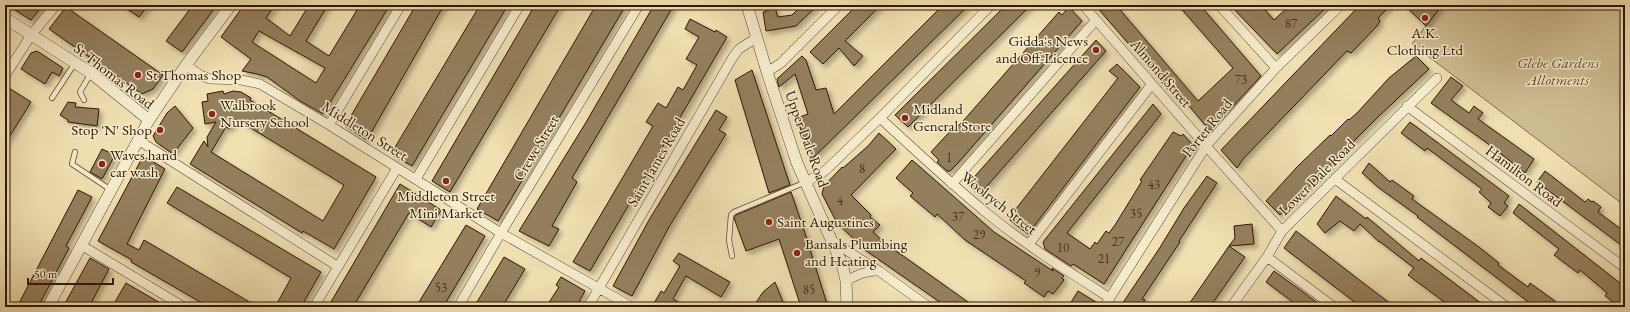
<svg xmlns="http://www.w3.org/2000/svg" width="1630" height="312" viewBox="0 0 1630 312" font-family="'EB Garamond',serif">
<defs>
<filter id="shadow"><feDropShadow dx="3.5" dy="3.5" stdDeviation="2" flood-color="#0004"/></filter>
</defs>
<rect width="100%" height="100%" fill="#f0e0b2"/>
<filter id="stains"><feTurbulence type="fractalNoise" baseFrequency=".005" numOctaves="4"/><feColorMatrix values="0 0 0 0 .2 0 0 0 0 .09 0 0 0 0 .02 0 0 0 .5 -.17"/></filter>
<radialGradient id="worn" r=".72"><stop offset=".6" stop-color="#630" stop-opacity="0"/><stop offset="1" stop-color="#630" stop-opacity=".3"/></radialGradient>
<path fill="#cfbe94" stroke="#806a4a" d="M1442,5H1625V206L1412,44Z"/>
<path fill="#947f5d" stroke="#301600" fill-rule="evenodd" filter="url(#shadow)" d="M7,5H43L31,20Z
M121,5H148L139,17Z
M193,5H217L182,52L166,41Z
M244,5H275L266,18L290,36L309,5H328L306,41L329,56L360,5H390L323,114L300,101L267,77L257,74L242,71L251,59L221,37ZM259,31L325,68L316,83L252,42Z
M416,5H444L367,140L345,126Z
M480,5H508L412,166L391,154Z
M535,5H561L450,192L432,181Z
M596,5H626L498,221L477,209Z
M654,5H674L572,178L577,182L552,226L559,229L549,246L519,231L585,124Z
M764,5H774L778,17L792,15L802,5H818L796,26L766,31L763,12H766Z
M857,5H881L845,41L863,56L854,66L839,48L823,64L810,52Z
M943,5H969L811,160L797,118L808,114L795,74L779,87L777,79L802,56L806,60L816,90L826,88L834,114Z
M1006,5H1031L908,127L895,115Z
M1095,5H1116L1198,101L1233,68L1178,5H1200L1261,76L1210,131L1184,100L1180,103Z
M1230,5H1261L1274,20L1290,5H1329L1277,54Z
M1360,5H1391L1378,18L1380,21L1377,26L1351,53L1347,51L1243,159L1237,168L1221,150Z
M1404,5H1442L1426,26Z
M66,7L163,75L153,89L142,94L49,29Z
M1069,7L1082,21L958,163L950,171H947L937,162L939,160L931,152L956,125L958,126L964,120L1059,12L1062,15Z
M690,19L715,32L716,30L727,37L590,271L573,262L653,126L646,122L658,103L666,108L678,87L683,90L697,65L686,59L699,37L685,29Z
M1096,40L1106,51L980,194L968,184Z
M37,51L63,68L59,76L52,72L45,84L21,69L31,53Z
M1416,56L1429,69L1379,116L1280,215L1266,201L1297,167L1330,135L1331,136L1348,119L1349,120L1357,113L1389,78Z
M1117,64L1140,87L1028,234L1010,220L1012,214L1118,78L1109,71Z
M752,70L790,185L769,193L735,80Z
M1451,77L1463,86L1451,100L1469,113L1474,106L1483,113L1478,119L1534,159L1525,173L1487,143L1431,103Z
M9,88L31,102L5,144V95Z
M223,91L224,94L233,91L241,92L251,98L250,100L376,177L334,249L303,231L302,233L190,164L204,141L208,147L207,137L216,122L205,124L202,102L208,101L207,94ZM236,119L344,185L323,221L211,152L226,127L230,129Z
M68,102L76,103L75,107L99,109L97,126L68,122V120L60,115Z
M1153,104L1161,114L1067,233L1090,249L1095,242L1097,244L1106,231L1109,233L1115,225L1142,181L1140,180L1173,132L1181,136L1183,134L1193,145L1104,284L1073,264L1071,266L1045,249L1043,242Z
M175,106L193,128L173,154L156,142L153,136L167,113Z
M716,110L727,117L719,130L726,134L669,227L632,296L613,286L649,220Z
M1410,122L1509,196L1504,203L1508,206L1500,216L1488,207L1491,203L1479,192L1482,189L1427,148L1425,151L1401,133Z
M879,133L896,149L851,195L871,215L870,217L880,225L873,232L885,243L975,307H947L862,248V247L837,223L822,194L824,186L842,167L843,168L868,146Z
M102,149L115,155L102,179L90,172Z
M147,158L165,169L127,244L139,250L144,240L258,307H209L131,262L132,260L98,241L141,160Z
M912,160L994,232L1053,271L1052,268L1064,276L1062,278L1064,280L1053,294L1048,291L1044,297L1024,283L1026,281L965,240L937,214L935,217L910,196L913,193L896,178Z
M1369,163L1390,182L1392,180L1414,196L1412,199L1479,247L1499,263L1498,265L1528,287L1530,283L1555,301L1551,307H1535L1417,217L1418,216L1379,188L1362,173Z
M1545,171L1585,202L1588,199L1592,202L1593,201L1601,207L1598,212L1625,232V248L1537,182Z
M1207,176L1217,183L1179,241L1180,242L1142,299L1145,300L1140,307H1120L1159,249L1184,208Z
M400,184L441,210L431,227L409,213L353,307H328Z
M177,187L321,272L301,307H275L291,278L167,203Z
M78,190L92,197L66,246L69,248L38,307H17Z
M791,192L804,230L828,307H801L779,239L746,251L734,218L736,215Z
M1336,196L1366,219L1367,217L1419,261L1421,258L1486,307H1451L1408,275L1414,268L1379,241V242L1360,224L1354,231L1340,221L1325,233L1317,224Z
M1519,204L1625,287V307H1620L1605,296L1607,293L1580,270L1578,273L1554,255L1559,249L1513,213Z
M1252,224L1254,244L1229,246L1235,238L1234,226Z
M466,225L485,236L467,267L443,307H416Z
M1296,231L1362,282L1395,307H1361L1284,248Z
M1229,246L1245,257L1210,307H1187Z
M679,253L730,282L721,297L686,276L673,299L687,307H652L661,291L664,293L680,266L673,261Z
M504,257L525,269L502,307H474Z
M90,258L109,269L89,307H63Z
M1274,271L1303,292L1323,307H1291L1294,303L1266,282Z
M561,277L585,291L576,307H546L559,287L556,285Z
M775,282L785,307H753L763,292Z
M126,283L167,307H112Z
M1078,291L1099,304L1098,307H1068Z"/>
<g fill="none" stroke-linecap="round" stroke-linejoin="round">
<g stroke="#60482c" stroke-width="6">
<path id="service" d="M52,98L75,63
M84,100L80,92L91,73
M75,152L72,164L111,190
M732,256L729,240L731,215L734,212L806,182"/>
</g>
<g stroke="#60482c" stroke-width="10">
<path id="minor" d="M1083,5L1206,146L1282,231
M1219,5L1276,68
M186,65L200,75L210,79L241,80L260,84L329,125L501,233L632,307
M767,72L781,63L839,5
M5,76L31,35L56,5
M1407,106L1625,268
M880,118C916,151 951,184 989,215C1027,246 1069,272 1110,298
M329,125L401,5
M138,140L337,266
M416,179L520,5
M1335,179L1507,307
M806,182L822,173L828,168L880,118L991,5
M952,184L1096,20
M832,241L879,271L929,307
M1029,244L1152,84
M81,245L184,307
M1267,257L1334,307
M846,281C857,275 867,270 879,271
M314,307L397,168
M458,307L501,233L639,5
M588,307L733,57L739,49L756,38
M1104,307L1206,146L1276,68L1341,5
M1231,307L1267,257L1282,231L1437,78"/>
</g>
<g stroke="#60482c" stroke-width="12">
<path id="tertiary" d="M747,5L767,72L797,163L842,264L846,281L847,307
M5,18L91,73L149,120
M48,307L149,120L186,65L231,5"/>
</g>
<use href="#service" stroke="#f5ebcd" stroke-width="4.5"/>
<use href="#minor" stroke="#f5ebcd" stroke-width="9"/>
<use href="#tertiary" stroke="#f5ebcd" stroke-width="11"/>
</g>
<g fill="#8f2418" stroke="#f5ebcd" stroke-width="1.5">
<circle cx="1425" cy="18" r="4"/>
<circle cx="1096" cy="50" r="4"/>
<circle cx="138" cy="75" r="4"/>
<circle cx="212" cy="114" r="4"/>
<circle cx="905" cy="118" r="4"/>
<circle cx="160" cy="130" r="4"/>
<circle cx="102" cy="164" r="4"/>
<circle cx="446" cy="181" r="4"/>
<circle cx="769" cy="222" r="4"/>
<circle cx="797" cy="253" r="4"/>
</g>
<g text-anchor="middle" stroke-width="3" stroke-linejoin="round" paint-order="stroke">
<g font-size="13" fill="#493017">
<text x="1291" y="28">87</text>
<text x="1241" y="84">73</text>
<text x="949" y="162">1</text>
<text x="862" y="173">8</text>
<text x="1154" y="189">43</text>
<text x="840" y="205">4</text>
<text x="1136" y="218">35</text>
<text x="958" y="221">37</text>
<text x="979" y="239">29</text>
<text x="1118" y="246">27</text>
<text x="1063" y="252">10</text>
<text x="1104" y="263">21</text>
<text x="1037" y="277">9</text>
<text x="441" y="292">53</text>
<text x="809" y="294">85</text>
</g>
<g font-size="15" fill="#301600" stroke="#f5ebcd" text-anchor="start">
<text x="1425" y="38" text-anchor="middle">A.K.<tspan x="1425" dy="17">Clothing Ltd</tspan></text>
<text x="1088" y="46" text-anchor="end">Gidda's News<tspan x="1088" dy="17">and Off-Licence</tspan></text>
<text x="146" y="80">St Thomas Shop</text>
<text x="220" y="110">Walbrook<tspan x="220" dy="17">Nursery School</tspan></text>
<text x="913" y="114">Midland<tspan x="913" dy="17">General Store</tspan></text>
<text x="152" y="135" text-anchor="end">Stop 'N' Shop</text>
<text x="110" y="160">Waves hand<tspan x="110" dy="17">car wash</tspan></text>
<text x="446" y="201" text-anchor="middle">Middleton Street<tspan x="446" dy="17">Mini Market</tspan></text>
<text x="777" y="227">Saint Augustines</text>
<text x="805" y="249">Bansals Plumbing<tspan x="805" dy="17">and Heating</tspan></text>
</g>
<g font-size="15" font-style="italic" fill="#60482c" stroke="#f5ebcd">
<text x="1558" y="68">Glebe Gardens<tspan x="1558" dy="17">Allotments</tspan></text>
</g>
<g font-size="15" fill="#301600" stroke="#f5ebcd">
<text transform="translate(1161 73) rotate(49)" y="5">Almond Street</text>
<text transform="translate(114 76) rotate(38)" y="5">St Thomas Road</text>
<text transform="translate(1207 128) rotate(-51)" y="5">Porter Road</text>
<text transform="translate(365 131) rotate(32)" y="5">Middleton Street</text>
<text transform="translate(807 139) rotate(70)" y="5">Upper Dale Road</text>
<text transform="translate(536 148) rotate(-59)" y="5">Crewe Street</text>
<text transform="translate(656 162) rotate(-60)" y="5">Saint James Road</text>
<text transform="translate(1524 176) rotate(37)" y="5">Hamilton Road</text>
<text transform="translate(1317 177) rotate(-45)" y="5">Lower Dale Road</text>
<text transform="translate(999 203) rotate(38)" y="5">Woolrych Street</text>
</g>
</g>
<rect width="1630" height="312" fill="none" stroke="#f0e0b2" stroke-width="20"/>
<rect x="6" y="6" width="1618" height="300" fill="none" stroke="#301600" stroke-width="2"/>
<rect x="10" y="10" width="1610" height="292" fill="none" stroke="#301600"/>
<path d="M28 278v6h85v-6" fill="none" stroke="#301600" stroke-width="2"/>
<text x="34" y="278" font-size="12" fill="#301600" stroke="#f5ebcd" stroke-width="3" paint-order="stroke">50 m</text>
<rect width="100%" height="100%" filter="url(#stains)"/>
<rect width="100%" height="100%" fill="url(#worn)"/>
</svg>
